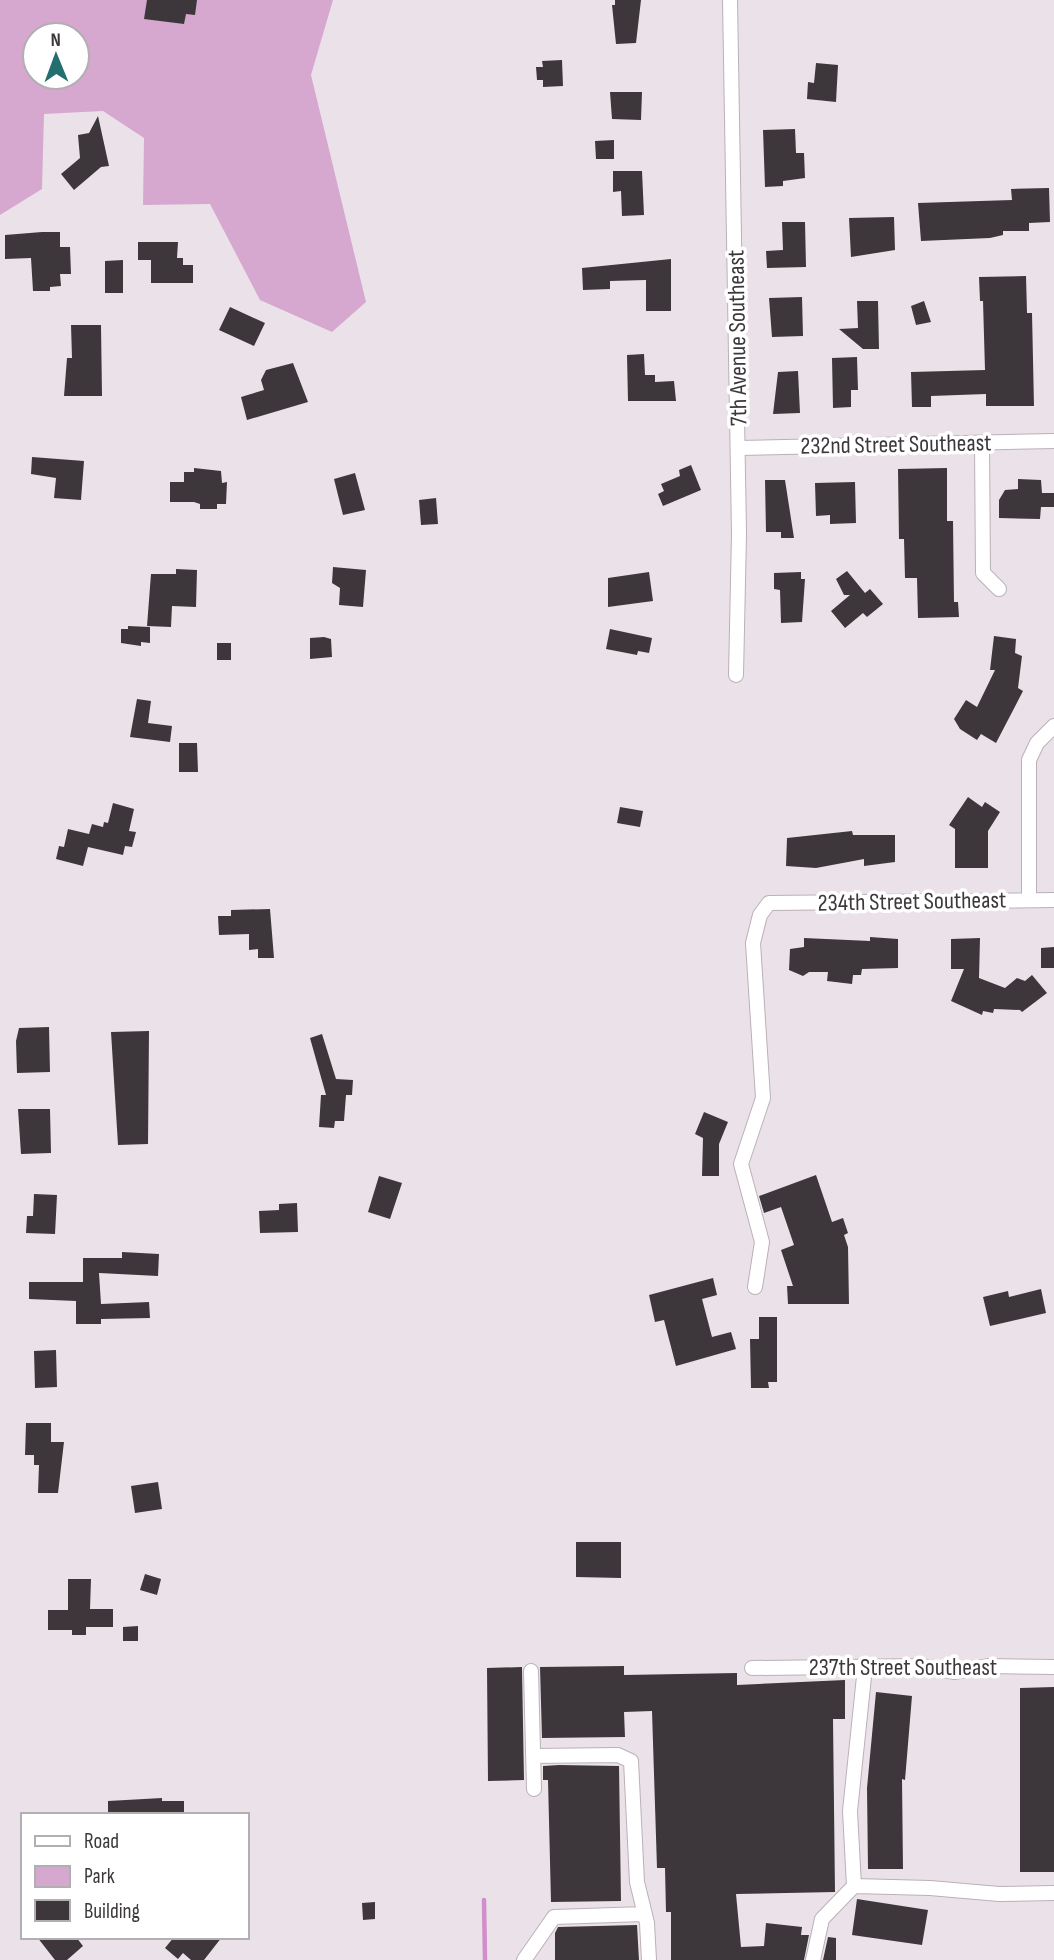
<svg xmlns="http://www.w3.org/2000/svg" width="1054" height="1960" viewBox="0 0 1054 1960" font-family="'Sofia Sans Condensed',sans-serif">
<rect width="100%" height="100%" fill="#ebe2e9"/>
<path fill="#d6a8cf" fill-rule="evenodd" d="M0,0H333L311,75L366,302L332,332L260,300L210,204L143,205L144,138L103,111L44,114L42,189L0,215ZM35,35H77V77H35Z"/>
<g fill="none" stroke-linecap="round" stroke-linejoin="round">
<path stroke="#d28eca" stroke-width="4.5" d="M484,1900L485,1960"/>
</g>
<path fill="#3d373c" d="M147,0H197L195,15L186,14L184,24L144,19Z
M615,0H641L636,43L616,44L612,5H615Z
M562,60L563,86L543,87V80H537L536,67H543L542,61Z
M816,63L838,65L836,102L807,99L808,82L814,83Z
M610,92H642L641,120L612,119Z
M98,116L109,166L101,167L74,190L61,174L80,158L78,135L89,133Z
M795,129L796,153H804L805,178L783,181V186L765,187L763,130Z
M614,140V159H596L595,141Z
M613,171H642L644,215L622,216L621,191L613,192Z
M1049,188L1050,222L1029,223V231H1003V235L990,238L921,241L918,203L1012,200L1011,189Z
M894,217L895,250L851,257L849,218Z
M782,222H805L806,267L767,268L766,251L783,250Z
M42,232H60V247H70L71,274H60L61,286L50,287V291H33L31,258L5,259V235Z
M138,242H178L177,258H183V265H193V283H151V260H138Z
M671,259V311H646V280L610,281V289L583,290L582,268Z
M123,260V293H105V261Z
M1026,276L1027,313H1032L1034,406H986V394L931,396V407H912L911,372L985,370L983,301H980L979,277Z
M802,297L803,336L772,337L769,298Z
M857,301H878L879,349H863L839,329L858,328Z
M924,301L931,322L916,325L911,306Z
M230,307L265,323L254,346L219,330Z
M71,325H101L102,396H64L67,358H72Z
M644,354L645,375H655V382L674,381L676,401H628L627,355Z
M857,357L858,390H851V407L833,408L832,358Z
M293,363L308,402L247,420L241,397L264,390L261,380L266,370Z
M798,371L800,413L773,414L778,372Z
M32,457L84,461L81,500L54,498L56,478L31,474Z
M691,465L701,490L663,506L658,494L664,491L661,484L680,476L679,470Z
M194,468L221,471L222,483L227,482L226,504H217V509H200V504L194,502H170V482H184V472H194Z
M947,468V521H953L954,602H958L959,617L918,618L917,578H905L904,539H899L898,469Z
M355,473L365,510L343,515L334,479Z
M1018,479L1041,480L1042,493H1054V507H1041L1040,519L999,518V500L1005,490L1018,489Z
M765,480H785L794,538H781V532H766Z
M855,482L856,523L830,524V515L816,516L815,483Z
M436,498L438,524L421,525L419,500Z
M333,567L366,570L363,607L339,605L340,588L332,583Z
M176,569L197,570L196,607L172,606L171,627L147,626L151,574H176Z
M847,571L865,593L870,589L883,604L867,617L863,613L845,628L831,611L850,595H844L836,579Z
M649,572L653,601L608,607V578Z
M801,572V579H805L802,622L781,623L780,590L774,589V573Z
M128,626L150,627V643L141,642V646L121,643V629H128Z
M610,629L652,638L649,653L638,651L637,655L606,649Z
M994,636L1016,639L1015,653L1022,656L1018,688L1023,691L996,743L981,734L977,740L960,729L954,719L966,700L977,707L995,670H990Z
M324,637L331,639L332,657L310,659V638Z
M217,643H231V660H217Z
M137,699L151,701L148,723L172,726L170,742L130,737Z
M179,743H197L198,772H179Z
M968,797L982,807L985,802L1000,812L988,831V868H955V829L949,825Z
M113,803L134,809L129,831L136,832L132,847L125,846L123,855L88,847L83,866L56,859L59,846L64,847L68,829L89,834L92,824L103,827L104,822L108,823Z
M620,807L643,811L640,827L617,823Z
M852,831L853,835H895V862L864,866V859L816,868L786,866L787,838Z
M270,909L274,958H258V949L249,950V934L219,935L218,916H231V910Z
M870,937L898,939V968L862,969L861,975H853L852,984L827,981L828,972H809L803,976L789,970L790,949L804,947V938L870,941Z
M980,938L979,978L1005,988L1017,978L1025,981L1032,975L1047,993L1022,1012L1020,1010L994,1009L993,1013L983,1011L982,1015L951,1001L964,969H951V939Z
M1054,947V968H1041V948Z
M49,1027L50,1072L17,1073L16,1041L19,1028Z
M149,1031L148,1144L118,1145L111,1032Z
M322,1034L336,1079L353,1080L352,1095H346L344,1121H335L334,1128L319,1127L321,1095H326L310,1038Z
M18,1109H50L51,1153L21,1154Z
M704,1112L728,1122L719,1144V1176H702L703,1138L695,1134Z
M816,1175L832,1222L843,1218L848,1233L844,1235L848,1247L849,1304H788L787,1286H793L781,1250L794,1245L781,1207L764,1213L759,1196Z
M379,1176L402,1183L390,1219L368,1212Z
M34,1194L57,1195L55,1234L26,1233L27,1216H33Z
M297,1203L298,1232L260,1233L259,1211L279,1210V1204Z
M122,1252L159,1254L158,1276L99,1273L101,1304L149,1302L150,1318L101,1319V1324H76V1301L29,1299V1282H83V1258H122Z
M713,1278L717,1295L702,1299L712,1337L731,1332L736,1349L676,1366L664,1320L655,1322L649,1295Z
M1041,1289L1046,1313L990,1326L983,1297L1008,1291L1009,1297Z
M759,1317H777V1382H768L769,1388H751L750,1339H759Z
M56,1350L57,1387L35,1388L34,1351Z
M26,1423H51V1442H64L58,1493H38L39,1465H34V1455H25Z
M158,1482L162,1509L135,1513L131,1486Z
M576,1542H621V1578L576,1577Z
M145,1574L161,1579L157,1595L140,1590Z
M68,1579H91L90,1609H113V1627H86V1635H72V1630H48V1610H68Z
M138,1626V1641H123V1627Z
M624,1666V1675L737,1673V1685L845,1680V1719H833L835,1892L736,1894L741,1947L764,1946L766,1923L802,1927L801,1935H809L804,1960H671V1912H666L665,1868H657L652,1711L624,1712L625,1737L542,1738L540,1667Z
M522,1667L524,1780L488,1781L487,1668Z
M1054,1687V1872H1020V1688Z
M876,1692L912,1696L905,1780L902,1779L903,1869H868L867,1788Z
M559,1765L619,1766L621,1901L551,1902L548,1780H543V1766Z
M162,1798V1801H184V1815H108V1801Z
M857,1899L928,1910L922,1945L852,1935Z
M375,1902V1919L363,1920L362,1903Z
M637,1925L639,1960H555V1933L558,1927Z
M37,1937H76L83,1946L67,1960H55Z
M174,1937H222L204,1960H191L183,1953L178,1959L165,1948Z
M828,1937L836,1938V1960H823Z"/>
<g fill="none" stroke-linecap="round" stroke-linejoin="round">
<g stroke="#bab1b8" stroke-width="16">
<path id="minor" d="M730,0L739,534L736,675
M982,443L983,573L999,589
M739,448L1054,441
M1029,900V760L1037,743L1054,726
M755,1287L762,1242L741,1164L763,1098L753,943L760,915L769,903L1054,900
M752,1668L921,1666L955,1672L988,1666L1054,1667
M531,1671L534,1789
M533,1756L618,1755L631,1761L637,1882L647,1923L649,1960
M854,1886L930,1888L999,1894L1054,1893
M524,1960L554,1917L644,1914
M813,1960L822,1919L854,1886L850,1811L865,1667"/>
</g>
<use href="#minor" stroke="#fff" stroke-width="14"/>
</g>
<g text-anchor="middle" stroke-width="7" stroke-linejoin="round" paint-order="stroke">
<g font-size="24" fill="#3c383b" stroke="#fff">
<text transform="translate(737 338) rotate(-91)" y="8">7th Avenue Southeast</text>
<text transform="translate(896 444) rotate(-1)" y="8">232nd Street Southeast</text>
<text transform="translate(912 901) rotate(-1)" y="8">234th Street Southeast</text>
<text x="903" y="1675">237th Street Southeast</text>
</g>
</g>
<rect x="21" y="1813" width="228" height="126" fill="#ffffff" stroke="#b1afb1" stroke-width="2"/>
<rect x="35" y="1836" width="35" height="10" fill="#ffffff" stroke="#b1afb1" stroke-width="2"/>
<text x="84" y="1848" font-size="21" fill="#3c383b">Road</text>
<rect x="35" y="1866" width="35" height="21" fill="#d6a8cf" stroke="#b1afb1" stroke-width="2"/>
<text x="84" y="1883" font-size="21" fill="#3c383b">Park</text>
<rect x="35" y="1900" width="35" height="21" fill="#3d373c" stroke="#b1afb1" stroke-width="2"/>
<text x="84" y="1918" font-size="21" fill="#3c383b">Building</text>
<g transform="translate(56 56) rotate(359)"><circle r="33" fill="#ffffff" stroke="#b1afb1" stroke-width="2"/>
<path d="M0-5L12 26L0 18L-12 26Z" fill="#236f6f"/>
<text y="-10" font-size="19" font-weight="bold" text-anchor="middle" fill="#3c383b">N</text>
</g>
</svg>
